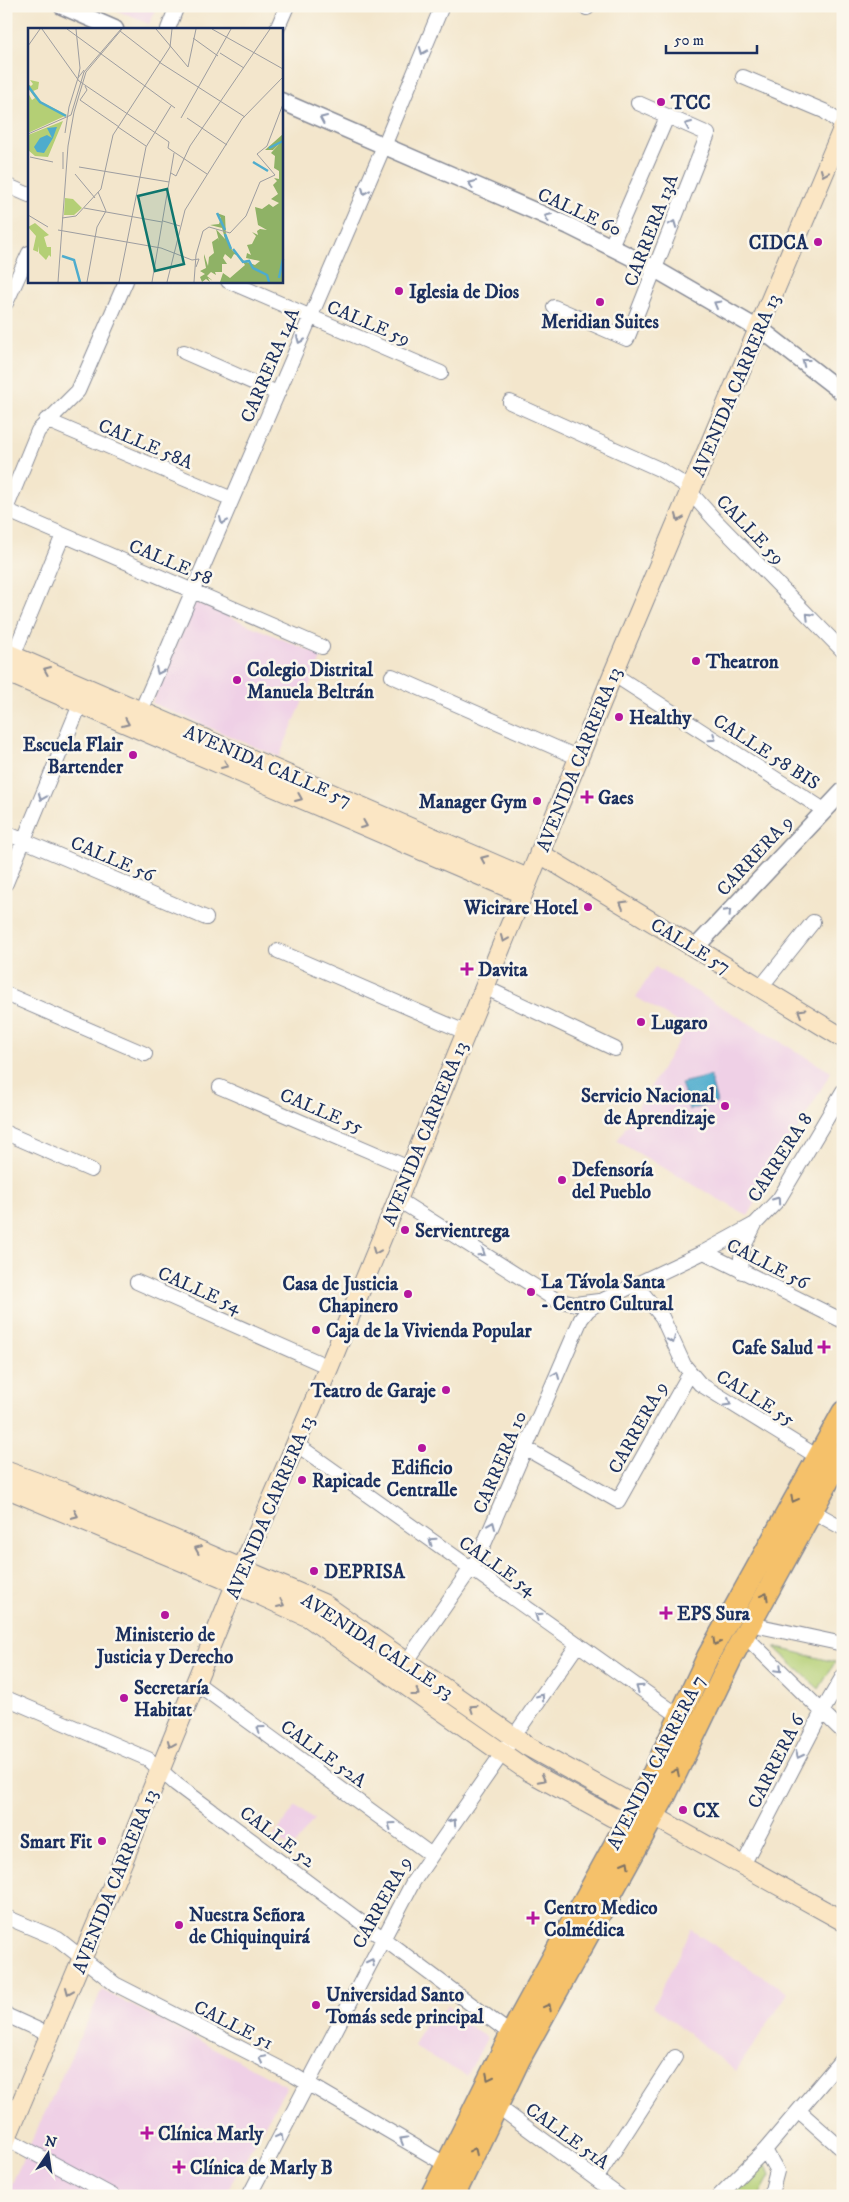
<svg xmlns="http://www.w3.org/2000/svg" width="849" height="2202" viewBox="0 0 849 2202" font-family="'IM FELL DW Pica',serif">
<rect width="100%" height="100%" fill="#fbf7ec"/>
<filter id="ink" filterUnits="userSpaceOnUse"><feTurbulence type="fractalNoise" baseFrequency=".02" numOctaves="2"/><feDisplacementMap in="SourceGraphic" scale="10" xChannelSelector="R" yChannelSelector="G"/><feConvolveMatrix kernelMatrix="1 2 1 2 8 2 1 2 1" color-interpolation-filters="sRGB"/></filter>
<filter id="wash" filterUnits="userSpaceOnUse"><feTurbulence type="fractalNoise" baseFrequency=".0096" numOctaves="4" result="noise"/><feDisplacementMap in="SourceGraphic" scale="20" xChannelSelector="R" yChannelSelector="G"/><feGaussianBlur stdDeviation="1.12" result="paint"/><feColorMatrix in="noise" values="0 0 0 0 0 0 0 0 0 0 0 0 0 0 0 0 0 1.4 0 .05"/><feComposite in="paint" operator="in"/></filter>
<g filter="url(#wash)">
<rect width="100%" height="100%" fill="#f3e6cc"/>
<path fill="#efd0e6" d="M106,6H157L149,24Z
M195,602L322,656L279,757L152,703Z
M655,967L831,1072L748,1216L617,1141L687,1028L636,997Z
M296,1806L314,1819L292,1849L274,1836Z
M691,1930L788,1993L736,2071L653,2006Z
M102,1990L287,2086L224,2196H6Z
M447,2004L456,2011L454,2016L487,2038L467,2076L414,2047L425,2023L433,2027L435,2023L438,2025Z"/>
<path fill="#b4cf75" stroke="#687f6a" d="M774,1647L835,1662L819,1689Z
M764,2158L770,2176L759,2196H723Z"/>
<path fill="#4eaccd" stroke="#346e96" d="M710,1076L717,1103L689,1110L681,1083Z"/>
</g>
<g filter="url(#ink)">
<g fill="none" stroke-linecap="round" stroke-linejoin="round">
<g stroke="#878a95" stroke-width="16">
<path id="minor" d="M582,6L587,8
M168,29L177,6
M277,29L287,6
M743,77L824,111L843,125
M6,185L29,195
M611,246L667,117
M228,281L441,373
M6,303L29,253
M554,307L627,339L708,134L638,103
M184,352L277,393
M510,402L659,469L682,483L715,520L843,651
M46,420L232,499
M6,509L38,431L78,391L126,281
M6,510L322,647
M13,656L63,535
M613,674L824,810
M392,676L579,758
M141,711L384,146L442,6
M6,833L206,918
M6,883L84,695
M278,951L465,1032
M484,987L615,1049
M760,988L813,922
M6,994L145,1054
M220,1087L409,1168
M6,1133L91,1170
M397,1199L556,1300L575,1304L599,1301
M704,1252L843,1321
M742,1272L741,1258L744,1246L755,1224L779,1199L843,1091
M137,1282L329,1367
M636,1285L662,1317L684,1365L700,1384L818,1457
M296,1444L679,1716
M525,1448L618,1501L690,1373
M812,1511L843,1528
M750,1624L843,1644
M744,1635L843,1732
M407,1661L478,1558L581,1319L588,1310L601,1301L704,1252L755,1224
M195,1682L430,1854
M6,1698L148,1759L176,1784L511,2034
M743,1865L822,1712L843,1676
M6,1917L58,1939L115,1984L295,2076L445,2164
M6,2015L50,2035
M496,2105L619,2196
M799,2111L843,2150
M6,2138L113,2196
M765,2150L777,2171L772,2190L767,2196
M596,2179L675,2057
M249,2196L413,1882L578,1644
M719,2196L765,2150L843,2058"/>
</g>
<g stroke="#878a95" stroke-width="19">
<path id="tertiary" d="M62,6L115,29
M281,101L569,226L655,269L767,334L843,393
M695,948L843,791"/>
</g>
<g stroke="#878a95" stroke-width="21">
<path id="secondary" d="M6,653L529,879
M6,672L523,894
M539,853L843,1038
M6,1471L64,1492L324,1604L527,1746L843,1921
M6,1488L222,1578L308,1617L528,1771L612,1817L641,1822
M6,2139L123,1861L239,1576L329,1367L613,674L843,128"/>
</g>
<g stroke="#878a95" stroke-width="24">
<path id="primary" d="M431,2196L511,2034L651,1778L708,1656L843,1412
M454,2196L519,2060L665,1796L731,1659L843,1454"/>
</g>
<use href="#minor" stroke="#fff" stroke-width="14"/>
<use href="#tertiary" stroke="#fff" stroke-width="16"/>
<use href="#secondary" stroke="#fbe6c4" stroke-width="19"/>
<use href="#primary" stroke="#f5c16b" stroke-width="21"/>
</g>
<defs><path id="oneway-chevron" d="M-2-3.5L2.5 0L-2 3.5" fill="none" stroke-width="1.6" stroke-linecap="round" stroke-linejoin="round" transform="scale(1.25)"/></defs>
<g stroke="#8d97ae">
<use href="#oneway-chevron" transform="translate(423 51) rotate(112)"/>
<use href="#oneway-chevron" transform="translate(323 119) rotate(-156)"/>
<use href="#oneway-chevron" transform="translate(688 125) rotate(-157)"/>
<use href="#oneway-chevron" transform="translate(472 184) rotate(-156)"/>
<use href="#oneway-chevron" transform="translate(365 191) rotate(113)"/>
<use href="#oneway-chevron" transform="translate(548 217) rotate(-156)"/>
<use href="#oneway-chevron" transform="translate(673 224) rotate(-69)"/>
<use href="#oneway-chevron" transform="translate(717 304) rotate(-150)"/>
<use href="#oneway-chevron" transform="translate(300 340) rotate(113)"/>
<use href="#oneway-chevron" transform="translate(805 362) rotate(-142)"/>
<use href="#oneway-chevron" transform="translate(223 521) rotate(113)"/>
<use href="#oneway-chevron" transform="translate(809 616) rotate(-135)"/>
<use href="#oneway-chevron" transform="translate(159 671) rotate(114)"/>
<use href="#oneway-chevron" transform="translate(713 738) rotate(33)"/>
<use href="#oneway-chevron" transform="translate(42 797) rotate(112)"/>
<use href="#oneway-chevron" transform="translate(728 912) rotate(-47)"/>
<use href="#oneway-chevron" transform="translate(777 1200) rotate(-55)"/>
<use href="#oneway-chevron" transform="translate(482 1253) rotate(33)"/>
<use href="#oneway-chevron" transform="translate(672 1340) rotate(67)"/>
<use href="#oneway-chevron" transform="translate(556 1375) rotate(-67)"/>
<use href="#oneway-chevron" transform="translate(728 1403) rotate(31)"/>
<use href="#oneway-chevron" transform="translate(492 1525) rotate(-67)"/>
<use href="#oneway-chevron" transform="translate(432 1541) rotate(-145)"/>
<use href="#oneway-chevron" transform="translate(538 1616) rotate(-145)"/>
<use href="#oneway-chevron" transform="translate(779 1669) rotate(45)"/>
<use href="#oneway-chevron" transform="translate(639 1688) rotate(-145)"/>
<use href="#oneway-chevron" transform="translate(541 1697) rotate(-55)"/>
<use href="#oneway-chevron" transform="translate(260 1729) rotate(-144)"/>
<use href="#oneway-chevron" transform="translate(799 1755) rotate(117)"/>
<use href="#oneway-chevron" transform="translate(453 1822) rotate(-55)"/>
<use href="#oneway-chevron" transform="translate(391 1825) rotate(-144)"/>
<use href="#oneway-chevron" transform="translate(371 1962) rotate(-63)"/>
<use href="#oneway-chevron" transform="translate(262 2059) rotate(-153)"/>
<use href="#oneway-chevron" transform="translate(280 2137) rotate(-62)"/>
<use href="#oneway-chevron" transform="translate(403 2140) rotate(-150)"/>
</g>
<g stroke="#8b8a91">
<use href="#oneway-chevron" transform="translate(824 173) rotate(113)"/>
<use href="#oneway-chevron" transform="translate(679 518) rotate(113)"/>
<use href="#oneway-chevron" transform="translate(47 670) rotate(-157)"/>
<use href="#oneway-chevron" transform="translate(126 723) rotate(23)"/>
<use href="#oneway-chevron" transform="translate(225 765) rotate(23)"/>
<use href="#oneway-chevron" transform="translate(299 798) rotate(23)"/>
<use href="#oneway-chevron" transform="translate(364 825) rotate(23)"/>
<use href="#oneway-chevron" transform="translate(484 859) rotate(-157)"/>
<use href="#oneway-chevron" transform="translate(623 904) rotate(-149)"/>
<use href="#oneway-chevron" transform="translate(504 939) rotate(113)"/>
<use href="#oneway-chevron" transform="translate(801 1012) rotate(-149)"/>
<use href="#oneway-chevron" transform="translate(376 1251) rotate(112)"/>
<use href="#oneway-chevron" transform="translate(75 1515) rotate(23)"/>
<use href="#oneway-chevron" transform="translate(198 1549) rotate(-157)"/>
<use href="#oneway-chevron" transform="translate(281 1604) rotate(24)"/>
<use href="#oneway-chevron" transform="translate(416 1693) rotate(36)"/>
<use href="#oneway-chevron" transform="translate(473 1708) rotate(-145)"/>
<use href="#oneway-chevron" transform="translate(171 1744) rotate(112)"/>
<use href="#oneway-chevron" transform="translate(542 1779) rotate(28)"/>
<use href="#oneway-chevron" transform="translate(69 1991) rotate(113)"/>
</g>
<g stroke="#7d7164">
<use href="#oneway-chevron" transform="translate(794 1499) rotate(119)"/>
<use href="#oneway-chevron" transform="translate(765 1596) rotate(-61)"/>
<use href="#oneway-chevron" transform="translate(716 1642) rotate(119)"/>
<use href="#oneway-chevron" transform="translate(676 1772) rotate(-64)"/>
<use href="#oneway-chevron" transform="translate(626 1864) rotate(-60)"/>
<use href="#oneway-chevron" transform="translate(548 2007) rotate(-62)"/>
<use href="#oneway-chevron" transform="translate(489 2077) rotate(117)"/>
<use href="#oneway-chevron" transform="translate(474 2151) rotate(-65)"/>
</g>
</g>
<g fill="#b5179e" stroke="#fbf7ec" stroke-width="2">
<circle cx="661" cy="102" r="5"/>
<circle cx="818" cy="242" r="5"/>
<circle cx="399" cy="291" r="5"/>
<circle cx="600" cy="302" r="5"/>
<circle cx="696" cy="661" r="5"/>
<circle cx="237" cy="680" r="5"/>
<circle cx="619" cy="717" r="5"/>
<circle cx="133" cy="755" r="5"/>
<path d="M584.5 789.5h5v5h5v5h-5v5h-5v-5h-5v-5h5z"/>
<circle cx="537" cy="801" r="5"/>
<circle cx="588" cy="907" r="5"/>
<path d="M464.5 961.5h5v5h5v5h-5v5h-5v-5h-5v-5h5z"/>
<circle cx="641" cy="1022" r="5"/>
<circle cx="725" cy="1106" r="5"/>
<circle cx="562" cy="1180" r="5"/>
<circle cx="405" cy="1230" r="5"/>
<circle cx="531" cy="1292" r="5"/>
<circle cx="408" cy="1294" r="5"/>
<circle cx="316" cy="1330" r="5"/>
<path d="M821.5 1339.5h5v5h5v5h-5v5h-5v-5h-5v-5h5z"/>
<circle cx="446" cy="1390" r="5"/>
<circle cx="422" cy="1448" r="5"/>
<circle cx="302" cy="1480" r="5"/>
<circle cx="314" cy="1571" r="5"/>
<path d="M663.5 1605.5h5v5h5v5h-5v5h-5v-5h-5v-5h5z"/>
<circle cx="165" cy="1615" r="5"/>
<circle cx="124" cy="1698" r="5"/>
<circle cx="683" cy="1810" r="5"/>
<circle cx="102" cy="1841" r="5"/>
<path d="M530.5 1910.5h5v5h5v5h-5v5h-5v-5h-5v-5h5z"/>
<circle cx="179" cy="1925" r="5"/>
<circle cx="316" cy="2005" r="5"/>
<path d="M144.5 2125.5h5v5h5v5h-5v5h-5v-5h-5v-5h5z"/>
<path d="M176.5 2159.5h5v5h5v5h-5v5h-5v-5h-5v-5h5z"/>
</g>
<g text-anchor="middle" stroke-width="5" stroke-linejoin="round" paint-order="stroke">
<g font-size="19" font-weight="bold" fill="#1b2f5e" stroke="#fbf7ec" text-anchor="start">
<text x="671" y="109">TCC</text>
<text x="808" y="249" text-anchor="end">CIDCA</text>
<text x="409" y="298">Iglesia de Dios</text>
<text x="600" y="328" text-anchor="middle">Meridian Suites</text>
<text x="706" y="668">Theatron</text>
<text x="247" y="676">Colegio Distrital<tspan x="247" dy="22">Manuela Beltrán</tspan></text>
<text x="629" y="724">Healthy</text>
<text x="123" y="751" text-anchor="end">Escuela Flair<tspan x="123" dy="22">Bartender</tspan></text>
<text x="598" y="804">Gaes</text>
<text x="527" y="808" text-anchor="end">Manager Gym</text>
<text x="578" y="914" text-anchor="end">Wicirare Hotel</text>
<text x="478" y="976">Davita</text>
<text x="651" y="1029">Lugaro</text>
<text x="715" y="1102" text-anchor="end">Servicio Nacional<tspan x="715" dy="22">de Aprendizaje</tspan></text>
<text x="572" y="1176">Defensoría<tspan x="572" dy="22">del Pueblo</tspan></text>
<text x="415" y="1237">Servientrega</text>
<text x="541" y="1288">La Távola Santa<tspan x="541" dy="22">- Centro Cultural</tspan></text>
<text x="398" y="1290" text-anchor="end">Casa de Justicia<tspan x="398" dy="22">Chapinero</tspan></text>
<text x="326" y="1337">Caja de la Vivienda Popular</text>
<text x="813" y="1354" text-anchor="end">Cafe Salud</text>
<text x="436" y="1397" text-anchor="end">Teatro de Garaje</text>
<text x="422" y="1474" text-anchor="middle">Edificio<tspan x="422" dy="22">Centralle</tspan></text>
<text x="312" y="1487">Rapicade</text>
<text x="324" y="1578">DEPRISA</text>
<text x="677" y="1620">EPS Sura</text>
<text x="165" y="1641" text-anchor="middle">Ministerio de<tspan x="165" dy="22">Justicia y Derecho</tspan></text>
<text x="134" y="1694">Secretaría<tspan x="134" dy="22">Habitat</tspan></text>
<text x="693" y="1817">CX</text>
<text x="92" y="1848" text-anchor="end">Smart Fit</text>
<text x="544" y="1914">Centro Medico<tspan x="544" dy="22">Colmédica</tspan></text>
<text x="189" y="1921">Nuestra Señora<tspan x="189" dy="22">de Chiquinquirá</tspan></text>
<text x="326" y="2001">Universidad Santo<tspan x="326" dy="22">Tomás sede principal</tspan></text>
<text x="158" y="2140">Clínica Marly</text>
<text x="190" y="2174">Clínica de Marly B</text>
</g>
<g font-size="19" fill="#1b2f5e" stroke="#fbf7ec">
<text transform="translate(580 211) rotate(25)" y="7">CALLE 60</text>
<text transform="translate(650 230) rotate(-69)" y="7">CARRERA 13A</text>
<text transform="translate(369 322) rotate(23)" y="7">CALLE 59</text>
<text transform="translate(269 365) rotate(-67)" y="7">CARRERA 14A</text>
<text transform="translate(735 385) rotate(-67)" y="7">AVENIDA CARRERA 13</text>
<text transform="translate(146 443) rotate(23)" y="7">CALLE 58A</text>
<text transform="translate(751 529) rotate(46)" y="7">CALLE 59</text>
<text transform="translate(171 561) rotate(23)" y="7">CALLE 58</text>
<text transform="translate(767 751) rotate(33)" y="7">CALLE 58 BIS</text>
<text transform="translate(578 759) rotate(-68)" y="7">AVENIDA CARRERA 13</text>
<text transform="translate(268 765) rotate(23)" y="7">AVENIDA CALLE 57</text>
<text transform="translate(754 855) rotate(-47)" y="7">CARRERA 9</text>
<text transform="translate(113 858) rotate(23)" y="7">CALLE 56</text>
<text transform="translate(691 945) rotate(31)" y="7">CALLE 57</text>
<text transform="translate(322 1110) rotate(23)" y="7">CALLE 55</text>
<text transform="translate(424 1133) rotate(-68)" y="7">AVENIDA CARRERA 13</text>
<text transform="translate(779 1157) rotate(-57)" y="7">CARRERA 8</text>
<text transform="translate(768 1263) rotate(27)" y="7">CALLE 56</text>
<text transform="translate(200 1289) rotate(24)" y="7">CALLE 54</text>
<text transform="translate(756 1397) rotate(32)" y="7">CALLE 55</text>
<text transform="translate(637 1427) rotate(-61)" y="7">CARRERA 9</text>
<text transform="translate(499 1462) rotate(-67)" y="7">CARRERA 10</text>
<text transform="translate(269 1507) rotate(-67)" y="7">AVENIDA CARRERA 13</text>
<text transform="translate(498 1565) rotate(35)" y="7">CALLE 54</text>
<text transform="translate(378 1645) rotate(33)" y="7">AVENIDA CALLE 53</text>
<text transform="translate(324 1753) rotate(36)" y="7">CALLE 52A</text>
<text transform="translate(775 1761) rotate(-63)" y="7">CARRERA 6</text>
<text transform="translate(655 1762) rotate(-63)" y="7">AVENIDA CARRERA 7</text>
<text transform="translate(278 1836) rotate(37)" y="7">CALLE 52</text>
<text transform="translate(114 1881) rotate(-68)" y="7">AVENIDA CARRERA 13</text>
<text transform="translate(381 1902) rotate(-61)" y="7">CARRERA 9</text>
<text transform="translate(234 2024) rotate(27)" y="7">CALLE 51</text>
<text transform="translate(568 2135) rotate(36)" y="7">CALLE 51A</text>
</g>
</g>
<g transform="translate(28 28)">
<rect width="255" height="255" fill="#f3e6cc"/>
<path d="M2,52L11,54L10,61L5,63L10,72L39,87L0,105V65L4,72L7,70L0,60V56L3,58L5,56ZM35,93L20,129L7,128L0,122V107ZM37,170L45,171L54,180L46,187H36ZM7,195L21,207L16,209L19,219H23V229L21,227L18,232L11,225V218L10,224L5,222L8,208L0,199Z" fill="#b4cf75"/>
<path d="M255,106V254H192L195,245L202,250L217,237L211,228L206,226L203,231L197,226L195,230L199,236H194V244H187L188,247L183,244L179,248L185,253L180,250L182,254L178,251L174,254L172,249L177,246L172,243L178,240L176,229V226L180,238L181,229L186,225L184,214L190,210L191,213L188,201L197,211L194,200L182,197L191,196L193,190L189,185L197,188L198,208L204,222L216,233L227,237L232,233L218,230L219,225L223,227L219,217L224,216L228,208L224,204L230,207L229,203L232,201L239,202L230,197L227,179L234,181L241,176L245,179L251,175L243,171L250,166L245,157L249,153L246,150L251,151V143L246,140L247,128L243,125L253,114L245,122H237Z" fill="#8fb266"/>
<path d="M29,99L25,110L16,125L9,124L6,119L12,110L19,107L24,110L19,100Z" fill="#4eaccd"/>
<path fill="none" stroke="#4eaccd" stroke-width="2.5" d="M0,58L12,74L38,88M241,120L255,113M225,134L240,143M189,185L197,202M197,206L203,221M205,221L215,234L221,233L225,240L239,247L241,254M34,228L46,232L52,254M251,250L255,231"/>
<path fill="none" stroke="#9d9da0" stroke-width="1" d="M14,1L51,53L141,114L140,120L179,146M39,1L147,80M48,1L52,40L50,50M128,1L160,39L168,1M184,1L255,41M92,3L132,34M165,10L190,28M0,18L12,1M192,25L216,40M131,34L217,89M57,58L59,62L52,72L91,99M153,90L203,1M159,90L199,117M90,99L118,118M37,105L41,79L50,50L56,42M0,106L43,87L56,44L93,1M2,129L25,134M51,139L141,154M35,141V124M143,145L148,148L162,118L242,1M47,146L67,170M56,180L134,194M0,187L20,199M34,190L48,188L73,161L85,107L142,19L144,1M135,193L152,198M30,202L133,220L164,232L171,231L168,239M30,254L40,118L46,84L58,44L94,1M59,254L69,199L78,183L70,164M91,254L118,119L143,78M124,254L146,125M139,254L157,182L214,91L255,49M166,254L168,227L175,203L181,199L202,205L218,188L232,154L247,147L229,126L239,118L255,76"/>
<path fill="#0f766e" fill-opacity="0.15" stroke="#0f766e" stroke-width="2.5" d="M139,161L156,236L127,243L110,168Z"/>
<rect width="255" height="255" fill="none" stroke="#1b2f5e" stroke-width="2.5"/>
</g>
<rect width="849" height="2202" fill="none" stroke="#fbf7ec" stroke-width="25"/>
<g transform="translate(48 2154) rotate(13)" stroke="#fbf7ec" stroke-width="4" paint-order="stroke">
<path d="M0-4L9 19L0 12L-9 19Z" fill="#1b2f5e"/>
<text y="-8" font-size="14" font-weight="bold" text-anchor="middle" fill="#1b2f5e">N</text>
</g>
<path d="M666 45v8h91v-8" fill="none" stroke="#1b2f5e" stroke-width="2.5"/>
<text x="674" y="45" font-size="15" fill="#1b2f5e" stroke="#fbf7ec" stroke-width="4" paint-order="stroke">50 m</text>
</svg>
